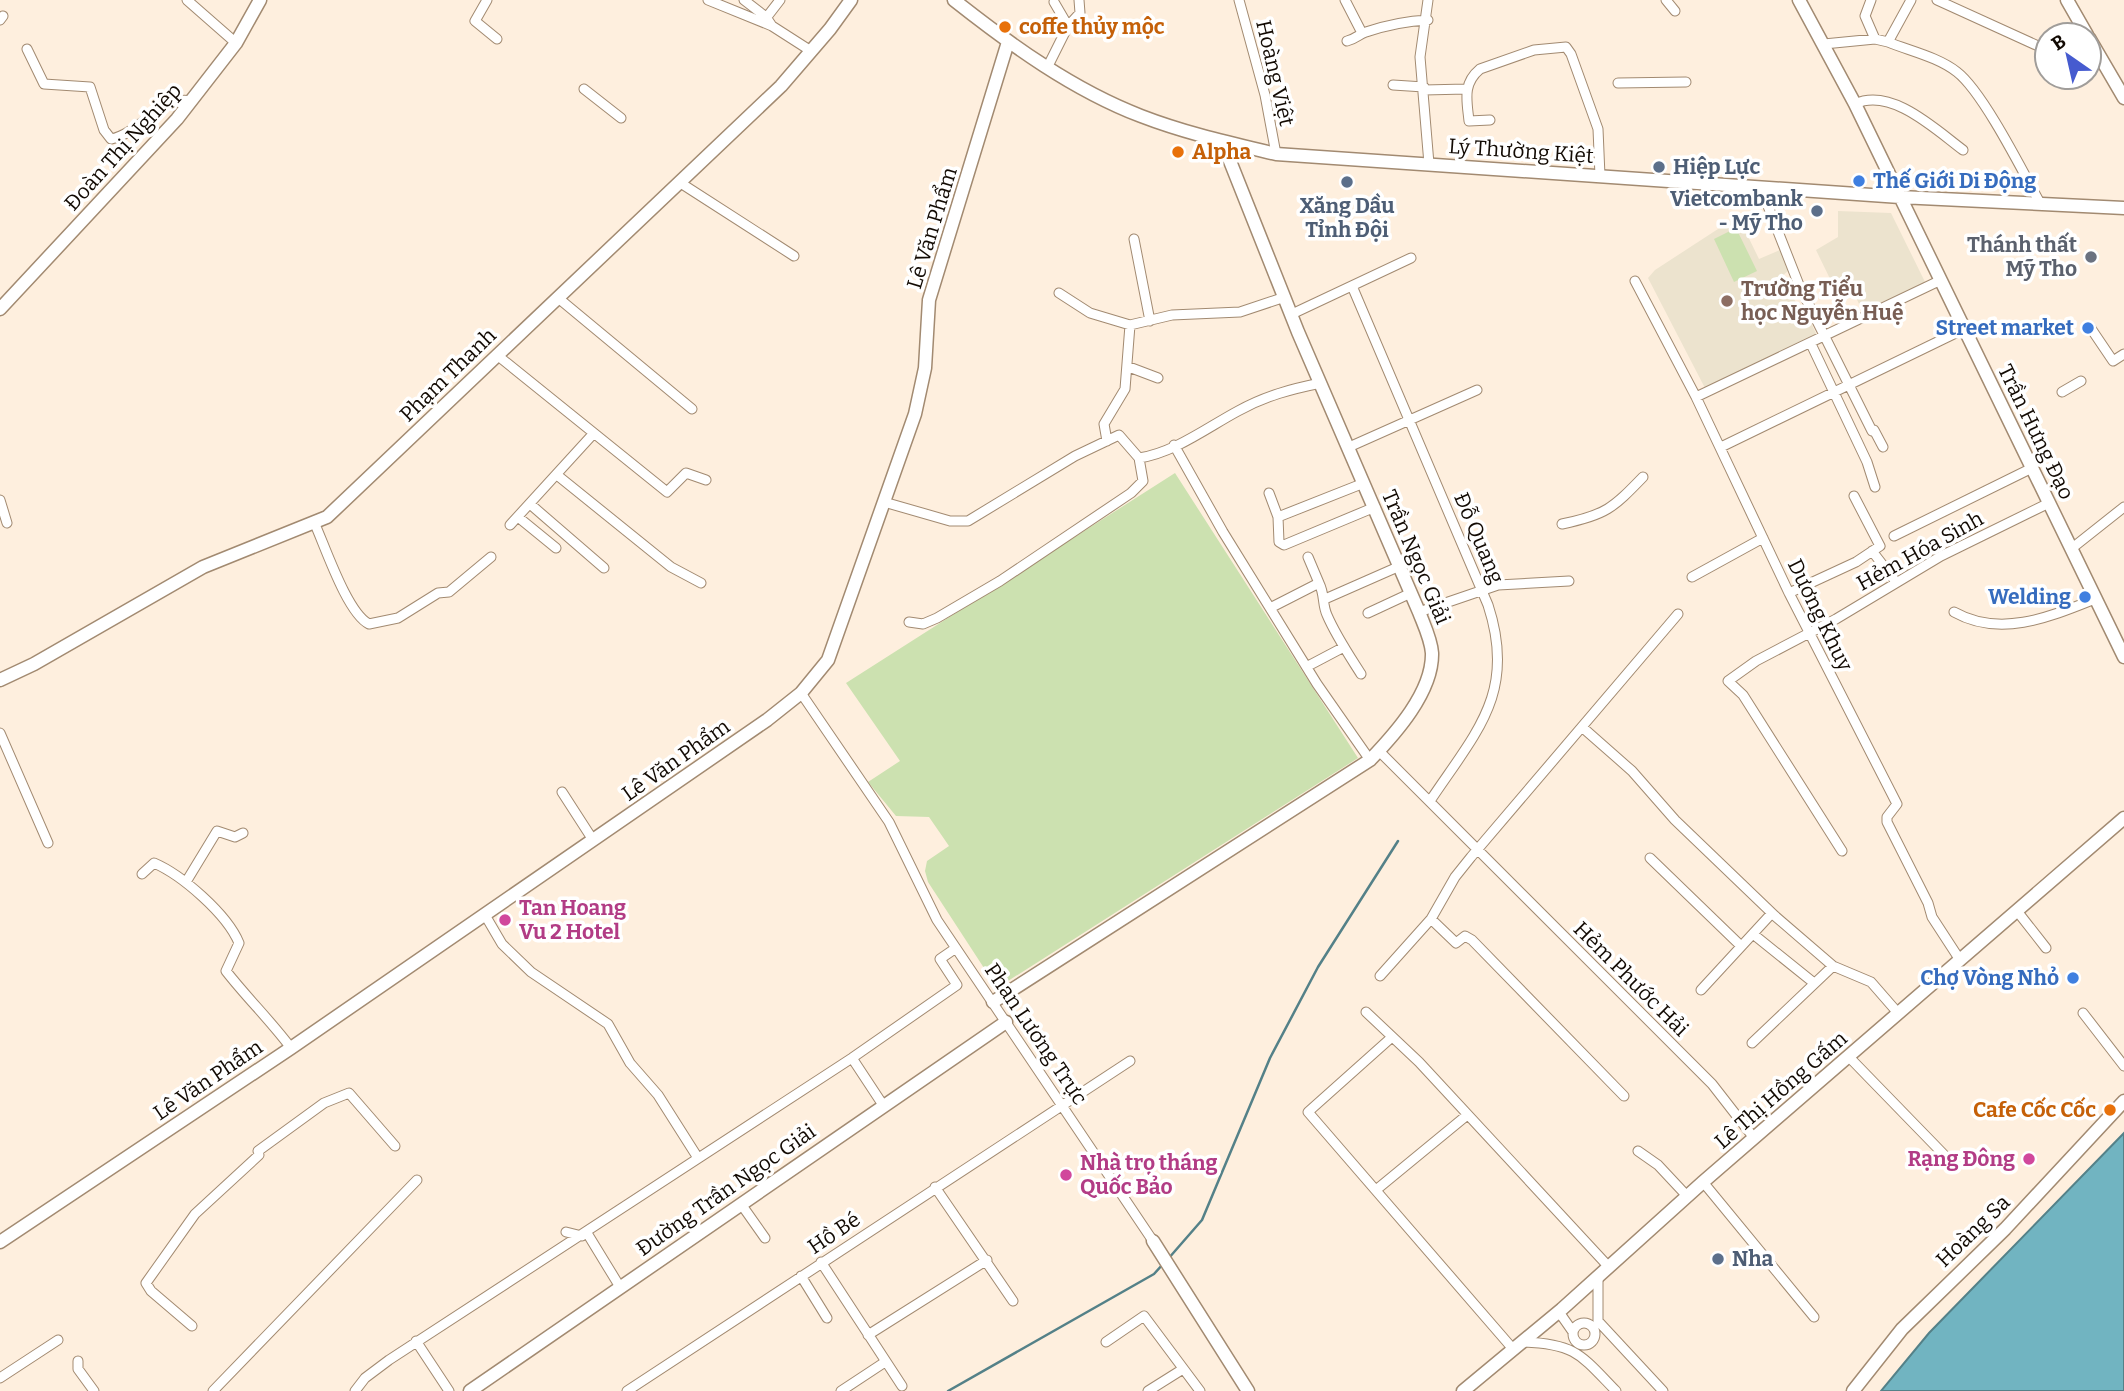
<svg xmlns="http://www.w3.org/2000/svg" width="2124" height="1391" viewBox="0 0 2124 1391" font-family="Bitter,serif">
<rect width="100%" height="100%" fill="#feefde"/>
<path fill="#ece3ce" d="M1838,211L1891,213L1927,286L1865,317L1848,280L1834,287L1816,250L1838,237Z
M1738,216L1759,259L1780,250L1788,271L1781,277L1801,311L1807,314L1818,338L1706,390L1648,278L1655,270Z"/>
<path fill="#cce1b0" d="M1736,228L1757,271L1734,282L1714,239Z
M1175,473L1358,758L997,988L928,882L925,871L927,861L949,846L929,817L896,816L868,782L900,761L846,683Z"/>
<path fill="#71b4c1" stroke="#548188" stroke-width="2" d="M2124,1133V1391H1881L1929,1333Z"/>
<g fill="none" stroke-linecap="round" stroke-linejoin="round">
<path stroke="#548188" stroke-width="2.5" d="M1168,1259L1202,1220L1270,1058L1318,967L1398,841
M948,1391L1154,1274L1163,1264"/>
<g stroke="#a28a71" stroke-width="11">
<path id="street" d="M187,0L236,43
M487,0L475,21L497,39
M708,0L772,26L811,51
M744,0L766,17L772,26
M1239,0L1265,95L1276,154
M1345,0L1362,33
M1428,0L1420,57L1429,164
M1666,0L1675,11
M1871,0L1865,16L1875,39
M1937,0L2047,50
M0,20L3,16
M763,22L780,0
M1068,26L1080,13L1079,0
M1347,41C1356,39 1359,34 1366,32C1387,25 1406,21 1428,20
M1888,42C1910,51 1938,57 1957,72C1983,92 2023,172 2040,203
M1824,44L1875,39L1888,42L1911,0
M27,49L44,84L90,87L104,130L111,139C141,133 162,94 191,101
M1048,66L1068,26L1054,2
M1618,83L1686,82
M1393,85L1424,87
M584,89L621,118
M1424,90L1466,89
M1855,104C1891,87 1935,129 1963,150
M1490,120L1469,121C1467,101 1462,84 1480,69L1534,50L1566,47L1571,54L1598,129L1600,176
M679,182L794,256
M1766,201L1799,285L1872,431
M1134,239L1150,321
M1635,281L1696,397L1789,593L1897,804L1887,817V822L1928,903L1932,917L1960,960
M1352,286L1488,605C1517,693 1476,732 1430,801
M1059,293L1090,313L1130,325L1172,315L1240,312L1285,297
M557,297L692,409
M1292,314L1411,258
M2090,327L2113,361L2124,354
M1811,344L1867,462L1875,487
M497,355L667,492L686,473L706,480
M1129,367L1158,378
M2062,392L2081,381
M1696,397L1941,280
M1874,430L1883,447
M1107,441L1104,424L1125,389L1130,325
M1174,445L1223,532L1317,684L1370,760
M1349,447L1477,390
M1721,447L1964,329
M1139,458C1174,453 1208,427 1238,411C1265,396 1291,389 1321,383
M557,475L671,567L701,583
M1364,483L1278,517L1279,542L1284,545L1375,507
M1269,493L1278,517
M0,500L7,523
M884,502L950,521H968L1075,456L1119,435L1139,458L1143,481L1131,493L1000,581L937,618L923,624L909,622
M530,504L604,568
M518,517L556,548
M314,522C325,546 347,613 369,624L398,618L438,593L449,592L491,557
M1562,524C1606,515 1613,508 1643,477
M510,525L594,433
M1894,536L2032,468
M2071,549L2124,507
M1872,551L1896,582
M1692,577L1763,538
M1319,583C1325,595 1322,604 1327,615C1336,636 1349,655 1361,674
M1789,593L1856,562L1880,546L1854,496
M1325,599L1400,566
M1272,607L1319,583L1308,557
M1419,612L1498,585L1569,581
M1954,612C2000,638 2050,617 2095,599
M1368,613L1411,593
M1308,666L1344,647
M801,693L889,822L937,920L1153,1241
M1582,727L1632,771L1675,820L1775,916L1833,966L1871,982L1898,1013
M0,733L48,843
M1379,751L1712,1084L1754,1138
M562,792L593,840
M1842,851L1743,695L1728,681L1756,661L1836,619L1941,556L2049,503
M1650,858L1741,946
M142,874L154,863C182,875 227,914 239,943L226,971C247,998 271,1021 291,1048
M186,882L217,831L235,837L243,833
M2017,911L2046,948
M485,915L502,944L531,972L608,1024L630,1063L658,1095L698,1158
M1431,919L1456,943L1465,936L1472,940L1624,1096
M1753,934L1814,983
M1380,976L1431,919L1455,877L1471,857L1678,614
M1701,990L1772,913
M1366,1012L1419,1062L1608,1266
M2083,1013L2124,1066
M1392,1037L1308,1112L1513,1349
M1752,1043L1833,966
M1849,1057L1953,1164
M852,1058L883,1105
M258,1151L324,1103L349,1093L395,1146
M1638,1151L1658,1165L1687,1196
M1703,1182L1814,1317
M935,1187L1013,1301
M1376,1190L1466,1116
M741,1204L765,1238
M566,1232L582,1236
M587,1233L620,1287
M821,1262L902,1386
M801,1276L827,1318
M1598,1276V1321L1663,1391
M1559,1312L1573,1332
M1573 1334a11 11 0 1 1 22 0a11 11 0 1 1-22 0Z
M192,1326L151,1291L146,1283L195,1214L259,1155
M868,1335L987,1260
M416,1341L449,1391
M1106,1342L1144,1316L1200,1391
M1524,1342C1576,1344 1581,1355 1616,1391
M78,1361V1369L94,1391
M0,1378L58,1340
M213,1391L417,1180
M355,1391L365,1378L389,1360L852,1058L957,985L940,959L956,948
M627,1391L1130,1061
M841,1391L885,1362
M1148,1391L1183,1369"/>
</g>
<g stroke="#a28a71" stroke-width="15">
<path id="secondary" d="M954,0C1011,45 1073,90 1141,116C1185,133 1230,143 1276,154L1900,197L2124,208
M1799,0L1855,104L2124,657
M2067,0L2087,35
M2089,38L2124,98
M0,309L177,119L236,43L260,0
M0,680L34,664L203,567L327,517L781,86L830,29L851,0
M993,1002L1370,760C1395,734 1433,692 1432,653C1431,639 1424,625 1419,612L1298,332L1222,141
M1153,1241L1248,1391
M0,1242L291,1048L767,720L801,693L828,660L915,414L925,368L929,300L1008,42
M470,1391L1006,1022
M1463,1391L1562,1309L1703,1182L2124,818
M1853,1391L1902,1329L2005,1229L2124,1101"/>
</g>
<use href="#street" stroke="#fff" stroke-width="9"/>
<use href="#secondary" stroke="#fff" stroke-width="12"/>
</g>
<g fill="#e8710a" stroke="#fff" stroke-width="2.5">
<circle cx="1005" cy="27" r="7"/>
<circle cx="1178" cy="152" r="7"/>
<circle cx="2110" cy="1110" r="7"/>
</g>
<g fill="#5c6f8a" stroke="#fff" stroke-width="2.5">
<circle cx="1659" cy="167" r="7"/>
<circle cx="1347" cy="182" r="7"/>
<circle cx="1817" cy="211" r="7"/>
<circle cx="1718" cy="1259" r="7"/>
</g>
<g fill="#3f7fe0" stroke="#fff" stroke-width="2.5">
<circle cx="1859" cy="181" r="7"/>
<circle cx="2088" cy="328" r="7"/>
<circle cx="2085" cy="597" r="7"/>
<circle cx="2073" cy="978" r="7"/>
</g>
<circle fill="#6b7280" stroke="#fff" stroke-width="2.5" cx="2091" cy="257" r="7"/>
<circle fill="#8d6e63" stroke="#fff" stroke-width="2.5" cx="1727" cy="301" r="7"/>
<g fill="#d1479c" stroke="#fff" stroke-width="2.5">
<circle cx="505" cy="920" r="7"/>
<circle cx="2029" cy="1159" r="7"/>
<circle cx="1066" cy="1175" r="7"/>
</g>
<g text-anchor="middle" stroke-width="7" stroke-linejoin="round" paint-order="stroke">
<g font-size="21" font-weight="bold" fill="#c56008" stroke="#fff" text-anchor="start">
<text x="1019" y="34">coffe thủy mộc</text>
<text x="1192" y="159">Alpha</text>
<text x="2096" y="1117" text-anchor="end">Cafe Cốc Cốc</text>
</g>
<g font-size="21" fill="#120a03" stroke="#fff">
<text transform="translate(1275 73) rotate(77)" y="7">Hoàng Việt</text>
<text transform="translate(123 147) rotate(-48)" y="7">Đoàn Thị Nghiệp</text>
<text transform="translate(1521 151) rotate(4)" y="7">Lý Thường Kiệt</text>
<text transform="translate(932 228) rotate(-73)" y="7">Lê Văn Phẩm</text>
<text transform="translate(448 375) rotate(-44)" y="7">Phạm Thanh</text>
<text transform="translate(2036 432) rotate(64)" y="7">Trần Hưng Đạo</text>
<text transform="translate(1479 538) rotate(67)" y="7">Đỗ Quang</text>
<text transform="translate(1920 551) rotate(-29)" y="7">Hẻm Hóa Sinh</text>
<text transform="translate(1416 557) rotate(67)" y="7">Trần Ngọc Giải</text>
<text transform="translate(1820 615) rotate(64)" y="7">Dương Khuy</text>
<text transform="translate(676 760) rotate(-35)" y="7">Lê Văn Phẩm</text>
<text transform="translate(1631 979) rotate(45)" y="7">Hẻm Phước Hải</text>
<text transform="translate(1036 1034) rotate(56)" y="7">Phan Lương Trực</text>
<text transform="translate(208 1080) rotate(-34)" y="7">Lê Văn Phẩm</text>
<text transform="translate(1781 1090) rotate(-41)" y="7">Lê Thị Hồng Gấm</text>
<text transform="translate(726 1190) rotate(-35)" y="7">Đường Trần Ngọc Giải</text>
<text transform="translate(1973 1231) rotate(-44)" y="7">Hoàng Sa</text>
<text transform="translate(834 1233) rotate(-34)" y="7">Hồ Bé</text>
</g>
<g font-size="21" font-weight="bold" fill="#4e5e75" stroke="#fff" text-anchor="start">
<text x="1673" y="174">Hiệp Lực</text>
<text x="1803" y="206" text-anchor="end">Vietcombank<tspan x="1803" dy="24">- Mỹ Tho</tspan></text>
<text x="1347" y="213" text-anchor="middle">Xăng Dầu<tspan x="1347" dy="24">Tỉnh Đội</tspan></text>
<text x="1732" y="1266">Nha</text>
</g>
<g font-size="21" font-weight="bold" fill="#366cbe" stroke="#fff" text-anchor="end">
<text x="1873" y="188" text-anchor="start">Thế Giới Di Động</text>
<text x="2074" y="335">Street market</text>
<text x="2071" y="604">Welding</text>
<text x="2059" y="985">Chợ Vòng Nhỏ</text>
</g>
<g font-size="21" font-weight="bold" fill="#5b616d" stroke="#fff" text-anchor="end">
<text x="2077" y="252">Thánh thất<tspan x="2077" dy="24">Mỹ Tho</tspan></text>
</g>
<g font-size="21" font-weight="bold" fill="#785e54" stroke="#fff" text-anchor="start">
<text x="1741" y="296">Trường Tiểu<tspan x="1741" dy="24">học Nguyễn Huệ</tspan></text>
</g>
<g font-size="21" font-weight="bold" fill="#b23c85" stroke="#fff" text-anchor="start">
<text x="519" y="915">Tan Hoang<tspan x="519" dy="24">Vu 2 Hotel</tspan></text>
<text x="2015" y="1166" text-anchor="end">Rạng Đông</text>
<text x="1080" y="1170">Nhà trọ tháng<tspan x="1080" dy="24">Quốc Bảo</tspan></text>
</g>
</g>
<g transform="translate(2068 56) rotate(326)"><circle r="33" fill="#ffffff" stroke="#a09d9a" stroke-width="2"/>
<path d="M0-5L12 26L0 18L-12 26Z" fill="#465bcf"/>
<text y="-10" font-size="19" font-weight="bold" text-anchor="middle" fill="#120a03">B</text>
</g>
</svg>
